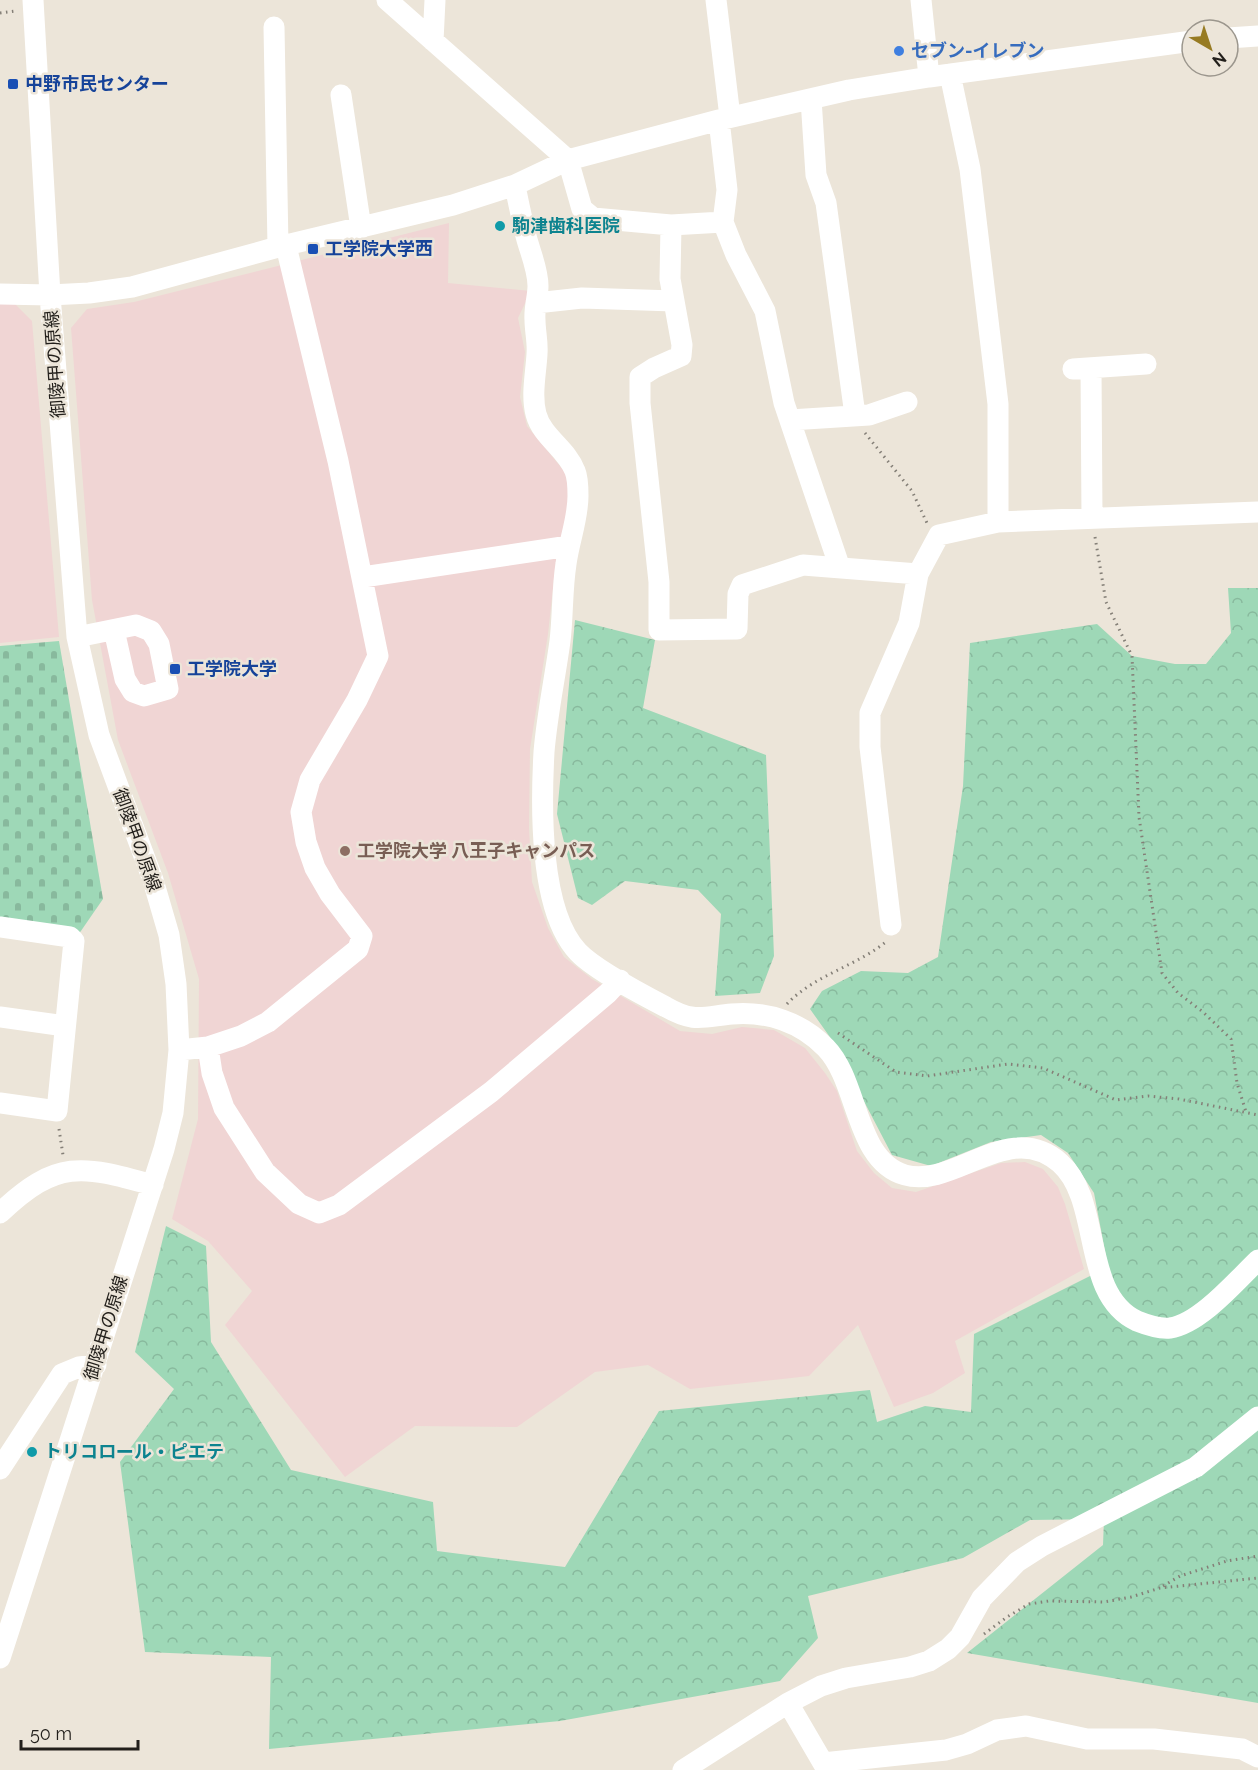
<svg xmlns="http://www.w3.org/2000/svg" width="1258" height="1770" viewBox="0 0 1258 1770" font-family="Raleway,'Noto Sans JP',sans-serif">
<defs>
<pattern id="forest-crowns" width="20" height="18" patternUnits="userSpaceOnUse" patternTransform="scale(1.5)"><rect width="20" height="18" fill="#9ed8b7"/><path d="M2 6a3 3 0 1 1 6 0M12 15a3 3 0 1 1 6 0" fill="none" stroke="#88b99d"/></pattern>
<pattern id="cemetery-stones" width="16" height="16" patternUnits="userSpaceOnUse" patternTransform="scale(1.5)"><rect width="16" height="16" fill="#9ed8b7"/><path d="M2 7V4a2 2 0 0 1 4 0v3zM10 15v-3a2 2 0 0 1 4 0v3z" fill="#88b99d"/></pattern>
</defs>
<rect width="100%" height="100%" fill="#ece5d9"/>
<path fill="#f0d5d4" d="M449,223L448,283L531,291L518,318L525,352L520,397L527,426L565,472L569,491L567,517L556,561L548,634L530,749L529,828L532,882L548,928L564,957L592,979L680,1031L712,1034L742,1027L774,1030L805,1048L825,1073L837,1091L857,1151L874,1173L892,1188L916,1192L1001,1163L1025,1162L1043,1169L1058,1187L1065,1204L1084,1269L955,1341L965,1373L933,1393L894,1407L858,1325L809,1376L690,1389L648,1365L595,1372L517,1427L415,1426L345,1477L225,1325L252,1291L208,1241L172,1219L198,1119L199,979L168,873L118,740L92,600L71,328L87,309L134,302Z
M0,303H14L32,321L59,637L0,643Z"/>
<path fill="url(#forest-crowns)" d="M1228,588H1258V1703L967,1653L1103,1545L1104,1519L1030,1520L963,1558L808,1596L818,1638L780,1681L560,1721L269,1749L271,1657L145,1652L120,1462L174,1389L135,1352L166,1226L206,1246L211,1342L291,1470L433,1502L437,1551L565,1567L659,1411L870,1390L877,1422L925,1406L971,1412L974,1334L1108,1267L1094,1193L1068,1153L1041,1135L991,1142L931,1166L892,1155L832,1040L810,1009L822,991L861,971L908,973L938,957L963,786L970,643L1097,624L1132,656L1175,664H1206L1231,633Z
M575,620L655,640L643,708L766,755L774,956L760,993L715,996L721,914L698,890L625,881L592,905L578,898L557,814Z"/>
<path fill="url(#cemetery-stones)" d="M59,641L103,899L74,941L0,928V646Z"/>
<g fill="none" stroke-linecap="round" stroke-linejoin="round">
<path stroke="#847f77" stroke-width="3" stroke-dasharray="1.5 4.5" stroke-linecap="butt" d="M0,13L15,11
M865,433L912,491L927,523
M1095,537L1106,602L1132,656L1139,817L1162,973L1178,993L1203,1012L1231,1039L1237,1083L1246,1112
M787,1004C814,975 857,966 887,941
M838,1033L896,1072L927,1076L1008,1064L1043,1068L1116,1100L1148,1096L1179,1099L1258,1115
M59,1129L63,1155
M1163,1586L1180,1576L1227,1561L1258,1556
M984,1634L1007,1617L1029,1604L1049,1601L1104,1602L1131,1597L1160,1588L1258,1578"/>
<path stroke="#fff" stroke-width="21" d="M387,0L568,160L582,209L593,218L671,225L723,222L727,190L719,120
M716,0L730,117
M921,0L929,77
M274,27L278,247
M1228,38L1258,36
M433,41L435,0
M950,74L970,169L998,404V522
M341,95L361,228
M811,99L816,175L826,203L855,415
M515,185C518,202 522,219 526,236C530,252 538,269 538,286C538,297 534,308 535,320C535,331 538,342 537,354C536,373 531,395 536,414C542,437 567,449 575,471C578,478 578,489 578,496C578,519 569,541 566,564C562,589 563,616 560,641C555,678 547,715 544,752C541,806 539,911 578,952C595,970 643,995 666,1007C694,1023 702,1017 732,1014C767,1011 801,1022 826,1048C859,1082 855,1161 905,1175C954,1189 1009,1118 1060,1163C1103,1201 1080,1294 1137,1321C1147,1325 1160,1329 1170,1328C1200,1324 1237,1280 1258,1260
M723,222L736,255L765,311L784,403L840,568
M671,225L670,279L682,345L681,356L654,368L640,377V403L659,582V630L737,629L738,594L742,585L803,565L918,574L939,535L998,522L1258,512
M0,294L50,295L89,293L132,287L278,247L453,205L515,185L568,160L719,120L849,90L929,77L1192,41
M536,303L582,298L674,301
M1091,368L1092,517
M1073,369L1146,364
M790,420L869,415L907,402
M363,577L569,546
M77,637L136,625L151,631L159,644L168,689L144,696L133,692L125,679L114,630
M891,925L870,747V713L909,623L918,574
M0,927L70,937L74,941L57,1111L0,1103
M0,1017L65,1026
M208,1047L212,1073L224,1108L265,1172L299,1204L319,1213L339,1205L491,1092L608,993L620,980
M179,1050L208,1047L241,1036L268,1022L358,949L362,936L330,894L315,868L306,842L301,812L310,780L357,700L378,656L338,461L286,246
M0,1213C57,1159 81,1165 153,1185
M0,1469L62,1374L79,1367L96,1365
M0,1658L164,1149L173,1113L179,1050L176,984L169,935L153,880L99,735L77,637L50,295L33,0
M788,1703L823,1763L946,1750L967,1744L997,1730L1026,1726L1087,1739H1154L1242,1749L1258,1757
M683,1770L788,1703L821,1686L846,1678L910,1667L929,1661L948,1649L960,1637L982,1598L1017,1562L1042,1546L1196,1467L1258,1417"/>
</g>
<circle fill="#3f7fe0" stroke="#ece5d9" stroke-width="2" cx="899" cy="51" r="6"/>
<g fill="#1a4fb4" stroke="#ece5d9" stroke-width="2">
<rect x="7" y="78" width="12" height="12" rx="3"/>
<rect x="307" y="243" width="12" height="12" rx="3"/>
<rect x="169" y="663" width="12" height="12" rx="3"/>
</g>
<g fill="#0f9aa8" stroke="#ece5d9" stroke-width="2">
<circle cx="500" cy="226" r="6"/>
<circle cx="32" cy="1452" r="6"/>
</g>
<circle fill="#8d6e63" stroke="#ece5d9" stroke-width="2" cx="345" cy="851" r="6"/>
<g text-anchor="middle" stroke-width="5" stroke-linejoin="round" paint-order="stroke">
<g font-size="18" font-weight="bold" fill="#366cbe" stroke="#ece5d9" text-anchor="start">
<text x="911" y="57">セブン-イレブン</text>
</g>
<g font-size="18" font-weight="bold" fill="#164399" stroke="#ece5d9" text-anchor="start">
<text x="25" y="90">中野市民センター</text>
<text x="325" y="255">工学院大学西</text>
<text x="187" y="675">工学院大学</text>
</g>
<g font-size="18" font-weight="bold" fill="#0d838f" stroke="#ece5d9" text-anchor="start">
<text x="512" y="232">駒津歯科医院</text>
<text x="44" y="1458">トリコロール・ピエテ</text>
</g>
<g font-size="18" fill="#221f1b" stroke="#ece5d9">
<text transform="translate(55 364) rotate(-94)" y="6">御陵甲の原線</text>
<text transform="translate(137 840) rotate(70)" y="6">御陵甲の原線</text>
<text transform="translate(106 1328) rotate(-73)" y="6">御陵甲の原線</text>
</g>
<g font-size="18" font-weight="bold" fill="#785e54" stroke="#ece5d9" text-anchor="start">
<text x="357" y="857">工学院大学 八王子キャンパス</text>
</g>
</g>
<g transform="translate(1210 48) rotate(141)"><circle r="28" fill="#ece5d9" stroke="#9b968d" stroke-width="1.5"/>
<path d="M0-4.5L10 22L0 15L-10 22Z" fill="#977b23"/>
<text y="-9" font-size="16" font-weight="bold" text-anchor="middle" fill="#221f1b">N</text>
</g>
<path d="M21 1740v9h117v-9" fill="none" stroke="#221f1b" stroke-width="3"/>
<text x="30" y="1740" font-size="18" fill="#221f1b" stroke="#ece5d9" stroke-width="4.5" paint-order="stroke">50 m</text>
</svg>
